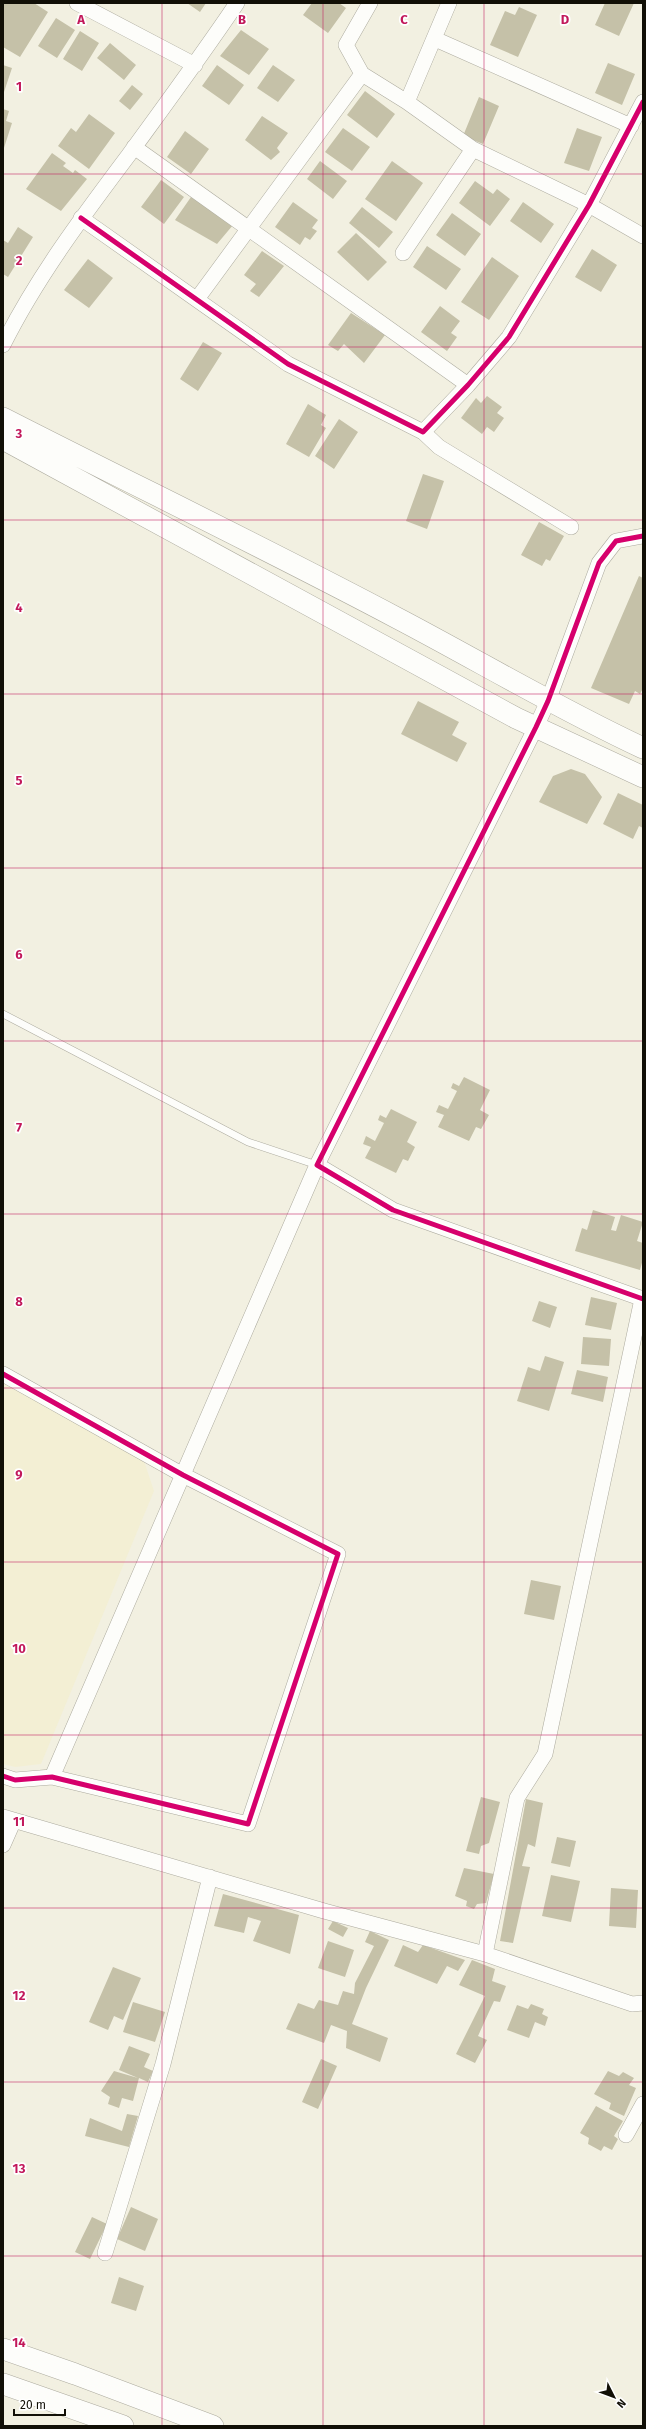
<svg xmlns="http://www.w3.org/2000/svg" width="646" height="2429" viewBox="0 0 646 2429" font-family="'Fira Sans',sans-serif">
<rect width="100%" height="100%" fill="#f2f0e1"/>
<path fill="#f3efd4" d="M3,1379L144,1461L154,1491L41,1764L15,1767L3,1764Z"/>
<path fill="#c5c1a8" d="M3,3H34L48,12L20,57L3,47Z
M187,3H206L200,12Z
M312,3H339L346,8L328,33L303,15Z
M605,3H634L619,36L595,25Z
M519,7L537,15L518,57L490,45L505,11L515,15Z
M56,18L75,30L57,58L38,46Z
M241,30L269,49L249,75L220,56Z
M80,31L99,43L82,71L63,59Z
M110,43L136,65L124,80L97,58Z
M608,63L635,74L622,105L595,93Z
M3,65L12,68L3,95Z
M217,65L244,85L229,105L202,86Z
M273,65L295,80L278,102L257,88Z
M132,85L143,94L130,110L119,101Z
M365,91L395,114L377,138L347,115Z
M479,97L499,106L483,144L463,136Z
M3,109L9,111L6,121L12,123L3,151Z
M89,114L115,133L89,169L58,146L71,128L76,132Z
M262,116L288,133L277,148L280,152L271,160L245,140Z
M343,128L370,147L352,171L325,152Z
M577,128L602,137L589,171L564,163Z
M185,131L209,149L191,174L167,157Z
M52,153L66,163L63,166L73,173L75,170L87,179L61,211L26,189Z
M320,161L347,181L333,199L307,179Z
M392,161L423,183L396,221L365,199Z
M161,180L184,197L164,224L141,207Z
M475,181L493,194L497,189L510,199L490,226L459,203Z
M191,197L233,225L217,244L175,220Z
M293,202L318,220L312,228L317,231L310,240L305,237L300,245L275,227Z
M523,202L554,224L541,243L510,221Z
M362,207L393,232L379,248L349,223Z
M452,213L481,234L465,256L436,235Z
M18,227L33,237L8,277L3,274V240L8,243Z
M356,233L387,262L368,281L337,252Z
M427,246L461,269L446,290L413,267Z
M592,249L617,265L601,292L575,277Z
M262,251L284,266L259,297L250,291L256,284L244,275Z
M492,257L519,276L489,320L461,302Z
M88,259L113,278L89,308L64,290Z
M440,306L460,321L451,333L457,337L447,351L421,332Z
M351,313L385,335L364,363L344,344L338,351L328,345Z
M203,342L222,353L198,391L180,379Z
M487,396L502,407L497,413L504,418L494,432L487,427L482,434L461,418L476,398L481,403Z
M308,404L326,415L321,425L326,428L309,457L286,444Z
M339,419L358,432L334,469L315,456Z
M423,474L444,481L427,529L406,521Z
M539,522L564,536L550,561L546,559L542,566L521,555Z
M639,576L643,578V688L640,694L635,691L629,704L591,688Z
M418,701L459,722L452,735L467,743L457,762L401,734Z
M571,769L585,774L602,797L587,824L539,802L553,776Z
M618,793L643,805V828L639,826L633,839L603,824Z
M464,1077L490,1090L480,1110L489,1115L481,1129L476,1127L469,1141L438,1127L444,1115L436,1112L439,1105L448,1109L457,1091L451,1088L453,1083L459,1086Z
M391,1109L417,1122L407,1142L415,1147L408,1161L403,1159L396,1173L365,1158L371,1147L363,1144L366,1136L375,1141L384,1123L378,1120L380,1115L386,1118Z
M593,1210L615,1217L611,1230L616,1231L621,1215L643,1222L637,1241L643,1243V1259L640,1270L575,1251L582,1228L587,1230Z
M591,1297L617,1303L611,1330L585,1325Z
M539,1301L557,1307L550,1328L532,1321Z
M583,1337L611,1339L609,1366L581,1364Z
M545,1356L564,1362L549,1411L517,1401L528,1367L540,1371Z
M577,1370L608,1377L603,1402L571,1394Z
M531,1580L561,1586L554,1620L524,1614Z
M481,1797L500,1802L489,1843L481,1846L479,1854L466,1851Z
M526,1799L543,1803L535,1847L528,1844L522,1866L530,1867L513,1943L500,1941Z
M557,1837L576,1841L570,1867L551,1863Z
M464,1868L494,1874L486,1903L477,1904L474,1909L466,1906L467,1901L455,1896Z
M551,1875L580,1881L571,1922L542,1916Z
M611,1888L638,1890L636,1928L609,1926Z
M223,1894L299,1915L290,1954L253,1941L261,1921L248,1917L244,1933L214,1926Z
M333,1921L348,1928L343,1937L328,1929Z
M370,1931L389,1940L366,1988L352,2024L388,2038L380,2062L346,2048L347,2031L331,2025L324,2043L286,2029L298,2003L314,2009L319,2000L338,2005L343,1991L354,1994L355,1983L374,1946L365,1942Z
M328,1941L354,1950L345,1977L318,1968Z
M403,1945L418,1952L423,1945L465,1960L458,1971L447,1966L437,1984L394,1966Z
M472,1960L495,1969L492,1981L506,1986L500,2002L494,2001L478,2036L487,2040L475,2063L456,2054L485,1996L459,1985Z
M113,1967L141,1978L123,2020L114,2016L108,2030L89,2022Z
M133,2002L165,2012L155,2042L123,2032Z
M531,2004L544,2009L542,2014L548,2017L545,2026L535,2022L529,2038L507,2030L517,2005L528,2009Z
M129,2046L150,2054L144,2067L153,2071L148,2082L139,2078L133,2101L122,2098L119,2108L108,2104L110,2097L101,2091L114,2071L138,2078L119,2070Z
M321,2059L337,2066L318,2109L302,2102Z
M608,2071L619,2076L623,2072L634,2078L629,2085L636,2088L624,2116L609,2109L611,2103L594,2094Z
M596,2106L623,2121L614,2136L618,2139L612,2150L604,2146L601,2151L588,2144L589,2138L580,2133Z
M127,2114L138,2116L129,2147L85,2136L90,2118L122,2131Z
M131,2207L158,2219L145,2251L117,2239Z
M92,2217L107,2224L90,2259L75,2252Z
M119,2277L144,2286L136,2311L111,2303Z"/>
<g fill="none" stroke-linecap="round" stroke-linejoin="round">
<g stroke="#adab9f" stroke-width="8">
<path id="service" d="M3,1014L248,1142L317,1165"/>
</g>
<g stroke="#adab9f" stroke-width="16">
<path id="minor" d="M77,3L195,65
M435,39L631,126
M362,74L407,102L473,149L589,205L643,236
M407,102L449,3
M134,147L468,385
M81,218L288,364L423,432L468,385L509,337L589,205L643,102
M403,253L473,149
M197,299L362,74L346,45L370,3
M3,345C37,277 83,216 128,156C165,105 202,55 237,3
M423,432L439,447L571,527
M643,536L616,541L599,563L548,701L536,727L317,1165L393,1210L643,1299
M3,1374L183,1475L338,1554L248,1824L52,1777L15,1780L3,1776
M52,1777L317,1165
M3,1817L324,1911L485,1954L632,2004L643,2003
M3,1845L14,1820
M485,1954L517,1798L545,1754L642,1299
M626,2135L643,2104
M105,2253L163,2064L210,1877"/>
</g>
<g stroke="#adab9f" stroke-width="22">
<path id="secondary" d="M3,418C134,485 267,549 397,618C479,661 559,709 643,748
M3,439L516,718L643,777
M3,2349L75,2374L213,2426
M3,2384L123,2426"/>
</g>
<use href="#service" stroke="#fdfdfa" stroke-width="7"/>
<use href="#minor" stroke="#fdfdfa" stroke-width="15"/>
<use href="#secondary" stroke="#fdfdfa" stroke-width="21"/>
<g stroke="#fff" stroke-width="8">
<path id="cycleway" d="M81,218L288,364L423,432L468,385L509,337L589,205L643,102
M643,536L616,541L599,563L548,701L536,727L317,1165L393,1210L643,1299
M3,1374L183,1475L338,1554L248,1824L52,1777L15,1780L3,1776"/>
</g>
<use href="#cycleway" stroke="#d6006c" stroke-width="5"/>
</g>
<path fill="none" stroke="#c2185b" stroke-width="1" stroke-opacity="0.55" d="M162,3V2426M323,3V2426M484,3V2426M3,174H643M3,347H643M3,520H643M3,694H643M3,868H643M3,1041H643M3,1214H643M3,1388H643M3,1562H643M3,1735H643M3,1908H643M3,2082H643M3,2256H643"/>
<g font-size="13" text-anchor="middle" font-weight="bold" fill="#c2185b" stroke="#fff" stroke-width="3.5" stroke-linejoin="round" paint-order="stroke">
<text x="81" y="24">A</text>
<text x="242" y="24">B</text>
<text x="404" y="24">C</text>
<text x="565" y="24">D</text>
<text x="19" y="91">1</text>
<text x="19" y="265">2</text>
<text x="19" y="438">3</text>
<text x="19" y="612">4</text>
<text x="19" y="785">5</text>
<text x="19" y="959">6</text>
<text x="19" y="1132">7</text>
<text x="19" y="1306">8</text>
<text x="19" y="1479">9</text>
<text x="19" y="1653">10</text>
<text x="19" y="1826">11</text>
<text x="19" y="2000">12</text>
<text x="19" y="2173">13</text>
<text x="19" y="2347">14</text>
</g>
<rect width="646" height="2429" fill="none" stroke="#110f06" stroke-width="8"/>
<g transform="translate(614 2397) rotate(132)" stroke="#ffffff" stroke-width="3" paint-order="stroke">
<path d="M0-3L7 15L0 10L-7 15Z" fill="#110f06"/>
<text y="-6" font-size="11" font-weight="bold" text-anchor="middle" fill="#110f06">N</text>
</g>
<path d="M14 2409v6h51v-6" fill="none" stroke="#110f06" stroke-width="2"/>
<text x="20" y="2409" font-size="12" fill="#110f06" stroke="#ffffff" stroke-width="3" paint-order="stroke">20 m</text>
</svg>
